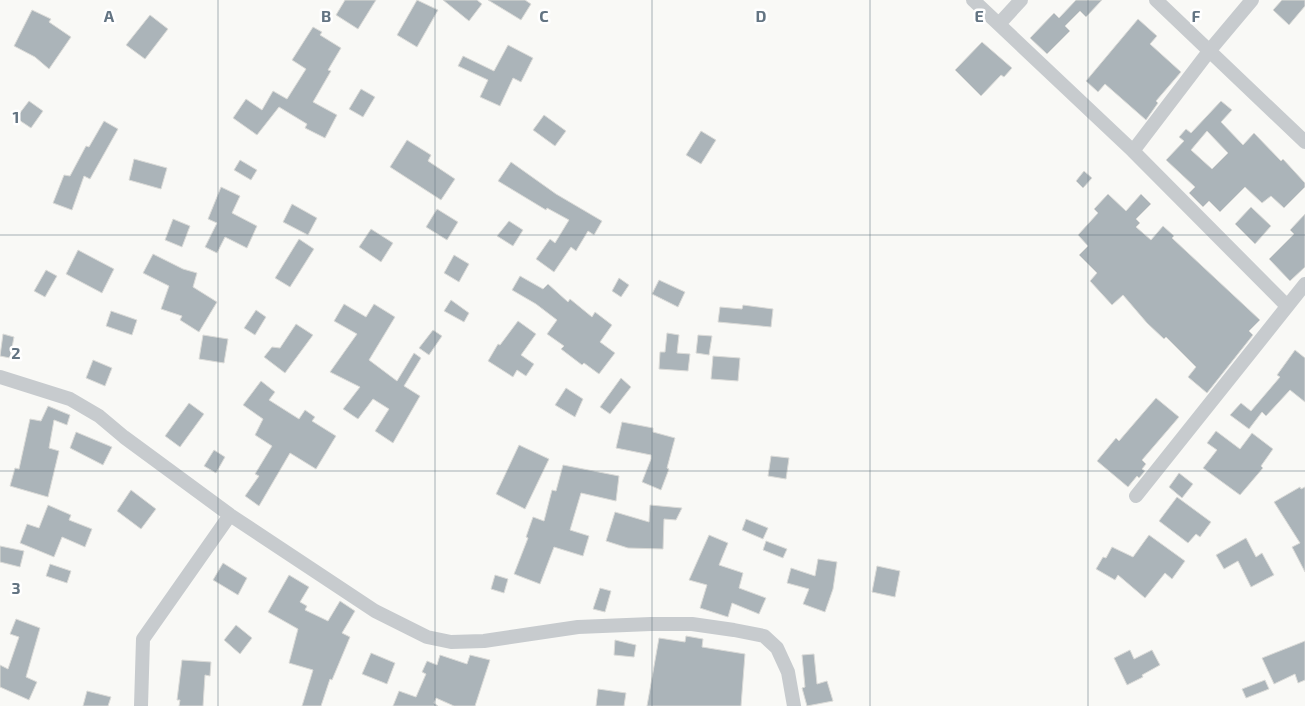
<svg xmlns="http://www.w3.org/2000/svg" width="1305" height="706" viewBox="0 0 1305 706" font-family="'Exo 2',sans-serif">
<rect width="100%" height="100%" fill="#f9f9f6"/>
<path fill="#abb4b9" stroke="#dbdbd8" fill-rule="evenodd" d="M345,0H376L358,29L336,15Z
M417,0L438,10L417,47L397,35Z
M443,0H477L482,4L469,21Z
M488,0H525L531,4L521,20Z
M1076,0H1102L1086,17L1080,11L1065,26L1070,31L1047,54L1030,38L1054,13L1059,18Z
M1282,0H1305V6L1289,25L1273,10Z
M32,10L51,19L49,22L71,37L49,69L35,57L14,46Z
M150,15L168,29L145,59L126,45Z
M1138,19L1157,36L1150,44L1181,72L1156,101L1158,103L1146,120L1105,84L1098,92L1086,81Z
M313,27L322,32L320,35L341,48L328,70L331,71L313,102L337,115L325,138L305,128L307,124L279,107L257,135L233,118L246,99L262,110L273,91L287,99L306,69L292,60Z
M982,42L1012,68L1004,77L1001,75L981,96L955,70Z
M508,45L533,58L521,82L513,78L500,106L480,97L488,80L458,66L463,56L494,71Z
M361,89L375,97L363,117L349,109Z
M29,101L43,111L31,128L16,118Z
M1221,101L1232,110L1221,122L1243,145L1254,133L1281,161L1283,159L1305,183V187L1284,208L1271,196L1262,203L1245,187L1220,212L1209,201L1203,207L1189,193L1195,187L1166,160L1184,141L1179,137L1186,129L1191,133ZM1207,131L1228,153L1212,169L1191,150Z
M544,115L566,131L555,146L533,130Z
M104,121L118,129L90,179L84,176L72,210L53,203L64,175L70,176L86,146L89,147Z
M701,131L716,140L701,164L686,155Z
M407,140L431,155L428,161L455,179L441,200L390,167Z
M134,159L167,168L161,189L129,180Z
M240,160L257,170L251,180L234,170Z
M511,162L556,194L602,221L594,235L588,231L576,251L571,247L554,272L536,259L550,239L555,243L569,220L547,208L546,210L498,181Z
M1084,171L1092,178L1083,188L1076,181Z
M221,187L240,196L232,213L257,226L247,248L225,237L217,253L205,247L217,223L208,219Z
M1108,194L1126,211L1141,194L1151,204L1136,219L1140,223L1136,227L1151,240L1163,226L1174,236L1172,238L1260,320L1249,331L1253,335L1207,393L1188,377L1196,367L1166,337L1164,339L1147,323L1123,295L1112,305L1090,281L1097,273L1079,255L1088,246L1078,235L1098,213L1094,209Z
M292,204L317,218L308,235L283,222Z
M1251,207L1271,226L1255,244L1235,224Z
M437,209L458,222L447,240L426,227Z
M1305,214V267L1290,281L1269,259L1294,234L1290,230Z
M173,219L190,226L182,247L165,240Z
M509,221L523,230L513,246L497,236Z
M371,229L393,243L381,262L359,247Z
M299,239L314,249L290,287L275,278Z
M78,250L114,269L102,293L66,274Z
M153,254L183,269L197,273L193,287L217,302L199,332L180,320L182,316L161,309L169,286L143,273Z
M454,255L469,264L459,282L444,273Z
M46,270L57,276L45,297L34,291Z
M520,276L543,289L548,284L568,302L570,299L592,317L595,312L612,325L600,342L615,353L599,374L584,363L582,365L561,349L564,346L547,334L557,320L536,304L512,290Z
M619,278L629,285L621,297L612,291Z
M659,280L685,292L678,307L652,294Z
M451,300L469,313L464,322L444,311Z
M344,304L366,317L374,304L395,317L369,360L397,381L414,353L421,358L404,386L420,396L393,443L375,431L389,409L373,399L358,419L343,409L360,387L330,372L357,334L334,321Z
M743,305L773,309L771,327L718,322L720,307L742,309Z
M256,310L266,317L255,335L244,328Z
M111,311L137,320L132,335L106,326Z
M518,321L536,334L521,355L534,364L526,376L517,370L513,377L488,361L498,344L500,345Z
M296,324L313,335L285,373L264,357L272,347L280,348Z
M433,330L442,336L429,355L419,348Z
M667,333L679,335L677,353L690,354L688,371L659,369L660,352H665Z
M3,334L14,337L10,358L0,356Z
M203,335L228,339L224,363L199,359Z
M698,335L712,336L709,355L696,353Z
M1295,350L1305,358V402L1290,390L1266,416L1262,412L1249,429L1230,415L1241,403L1251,411L1280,377L1277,375Z
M713,356L740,358L738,381L711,379Z
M93,360L112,368L105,386L86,378Z
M621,378L631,387L610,414L600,407Z
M261,381L275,392L269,400L299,419L305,410L315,417L312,421L336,436L316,469L290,453L259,506L245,496L259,476L255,474L272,446L255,435L263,419L243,405Z
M566,388L583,399L575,417L555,405Z
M1156,398L1179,417L1142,460L1146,464L1142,469L1145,471L1139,478L1137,476L1128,487L1097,461L1116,438L1119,441Z
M189,403L204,414L180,447L165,436Z
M48,406L70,415L67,425L54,420L49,448L59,451L48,497L10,486L15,468L19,469L30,419L41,421Z
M622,422L653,428V432L675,438L667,468L669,469L661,490L642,482L651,459V455L616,448Z
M1216,431L1240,449L1252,433L1273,449L1261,466L1263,468L1240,495L1203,468L1217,450L1207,443Z
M76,432L112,447L103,465L70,448Z
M519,445L549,459L525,509L496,494Z
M214,450L225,457L216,473L204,466Z
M771,456L789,458L786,479L768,476Z
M563,465L619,476L616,501L581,493L570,530L589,536L583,556L554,547L540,584L514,574L528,538L526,537L533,517L544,521L552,490L556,491Z
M1179,473L1193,484L1182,498L1169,487Z
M1300,487L1301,489L1305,487V572L1292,547L1300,543L1274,502Z
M131,490L156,509L141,529L117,511Z
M1177,497L1211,522L1200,537L1196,534L1188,543L1159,521Z
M48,505L71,515L69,520L92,529L85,547L62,537L54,557L20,543L27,524L39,528Z
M650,505L682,508L676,520L664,519L663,549L628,548L606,541L615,512L649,522Z
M746,519L768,528L763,539L742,530Z
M709,535L728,543L719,565L743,573L739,588L766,598L759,614L732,603L728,617L700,608L707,585L689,580Z
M1149,535L1185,561L1172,579L1165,573L1145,598L1118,575L1115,580L1096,569L1103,557L1106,558L1112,547L1133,557Z
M1246,538L1256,557L1262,553L1274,575L1251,587L1238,561L1224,569L1216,555Z
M766,541L787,549L783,558L763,550Z
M0,546L24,551L20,567L0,562Z
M818,559L837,562L833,589L825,612L803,604L809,589L787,583L791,568L815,576Z
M223,563L247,578L238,595L213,580Z
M50,564L71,571L67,583L46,576Z
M877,566L900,571L895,597L872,592Z
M289,575L309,587L300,602L307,606L305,610L328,621L340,601L355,611L342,633L350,637L332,680L330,679L321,706H302L313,670L289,663L298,629L268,612Z
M495,575L508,579L504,593L491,589Z
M600,588L611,591L605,612L593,609Z
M16,619L40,628L26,677L37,682L29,700L0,687V665L8,669L19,637L10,634Z
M236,625L252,638L240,654L224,640Z
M686,636L703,639L702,647L745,654L741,706H647L659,638L685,642Z
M615,640L636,645L634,657L614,655Z
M1305,641V680L1298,683L1295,674L1274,684L1262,658Z
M1130,650L1134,659L1152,650L1160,665L1142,675L1143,677L1127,685L1114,658Z
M371,653L395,663L387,684L362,674Z
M814,654L817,684L827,681L833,701L807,706L802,688L805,687L802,655Z
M440,655L467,664L470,655L490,660L475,706H454L436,698L434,703L438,706H393L399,691L416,697L426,674L422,672L427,661L437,665Z
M182,660L211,662L210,676L205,675L203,706H179L180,700H177Z
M1265,680L1269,689L1246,698L1242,689Z
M598,689L626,693L624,706H596Z
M87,691L111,697L108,706H83Z"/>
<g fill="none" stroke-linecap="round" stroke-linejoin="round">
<path stroke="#c7cbce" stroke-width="14" d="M973,0L1133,151L1287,306
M1156,0L1305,142
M999,24L1021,0
M1133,151L1210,50L1252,0
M0,377L70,399L99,416L124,437L230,515L375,611L427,637L451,642L484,641L578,627L651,624H692L734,630L764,636L777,648L788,672L794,706
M1136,496L1305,284
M141,706L143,639L230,515"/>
</g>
<path fill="none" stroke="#637482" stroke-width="1" stroke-opacity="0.55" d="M218,0V706M435,0V706M652,0V706M870,0V706M1088,0V706M0,235H1305M0,471H1305"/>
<g font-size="16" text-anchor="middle" font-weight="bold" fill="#637482" stroke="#fff" stroke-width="5" stroke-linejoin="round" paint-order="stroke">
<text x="109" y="22">A</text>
<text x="326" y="22">B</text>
<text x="544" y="22">C</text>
<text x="761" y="22">D</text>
<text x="979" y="22">E</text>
<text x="1196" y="22">F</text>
<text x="16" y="123">1</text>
<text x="16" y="359">2</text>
<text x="16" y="594">3</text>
</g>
</svg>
